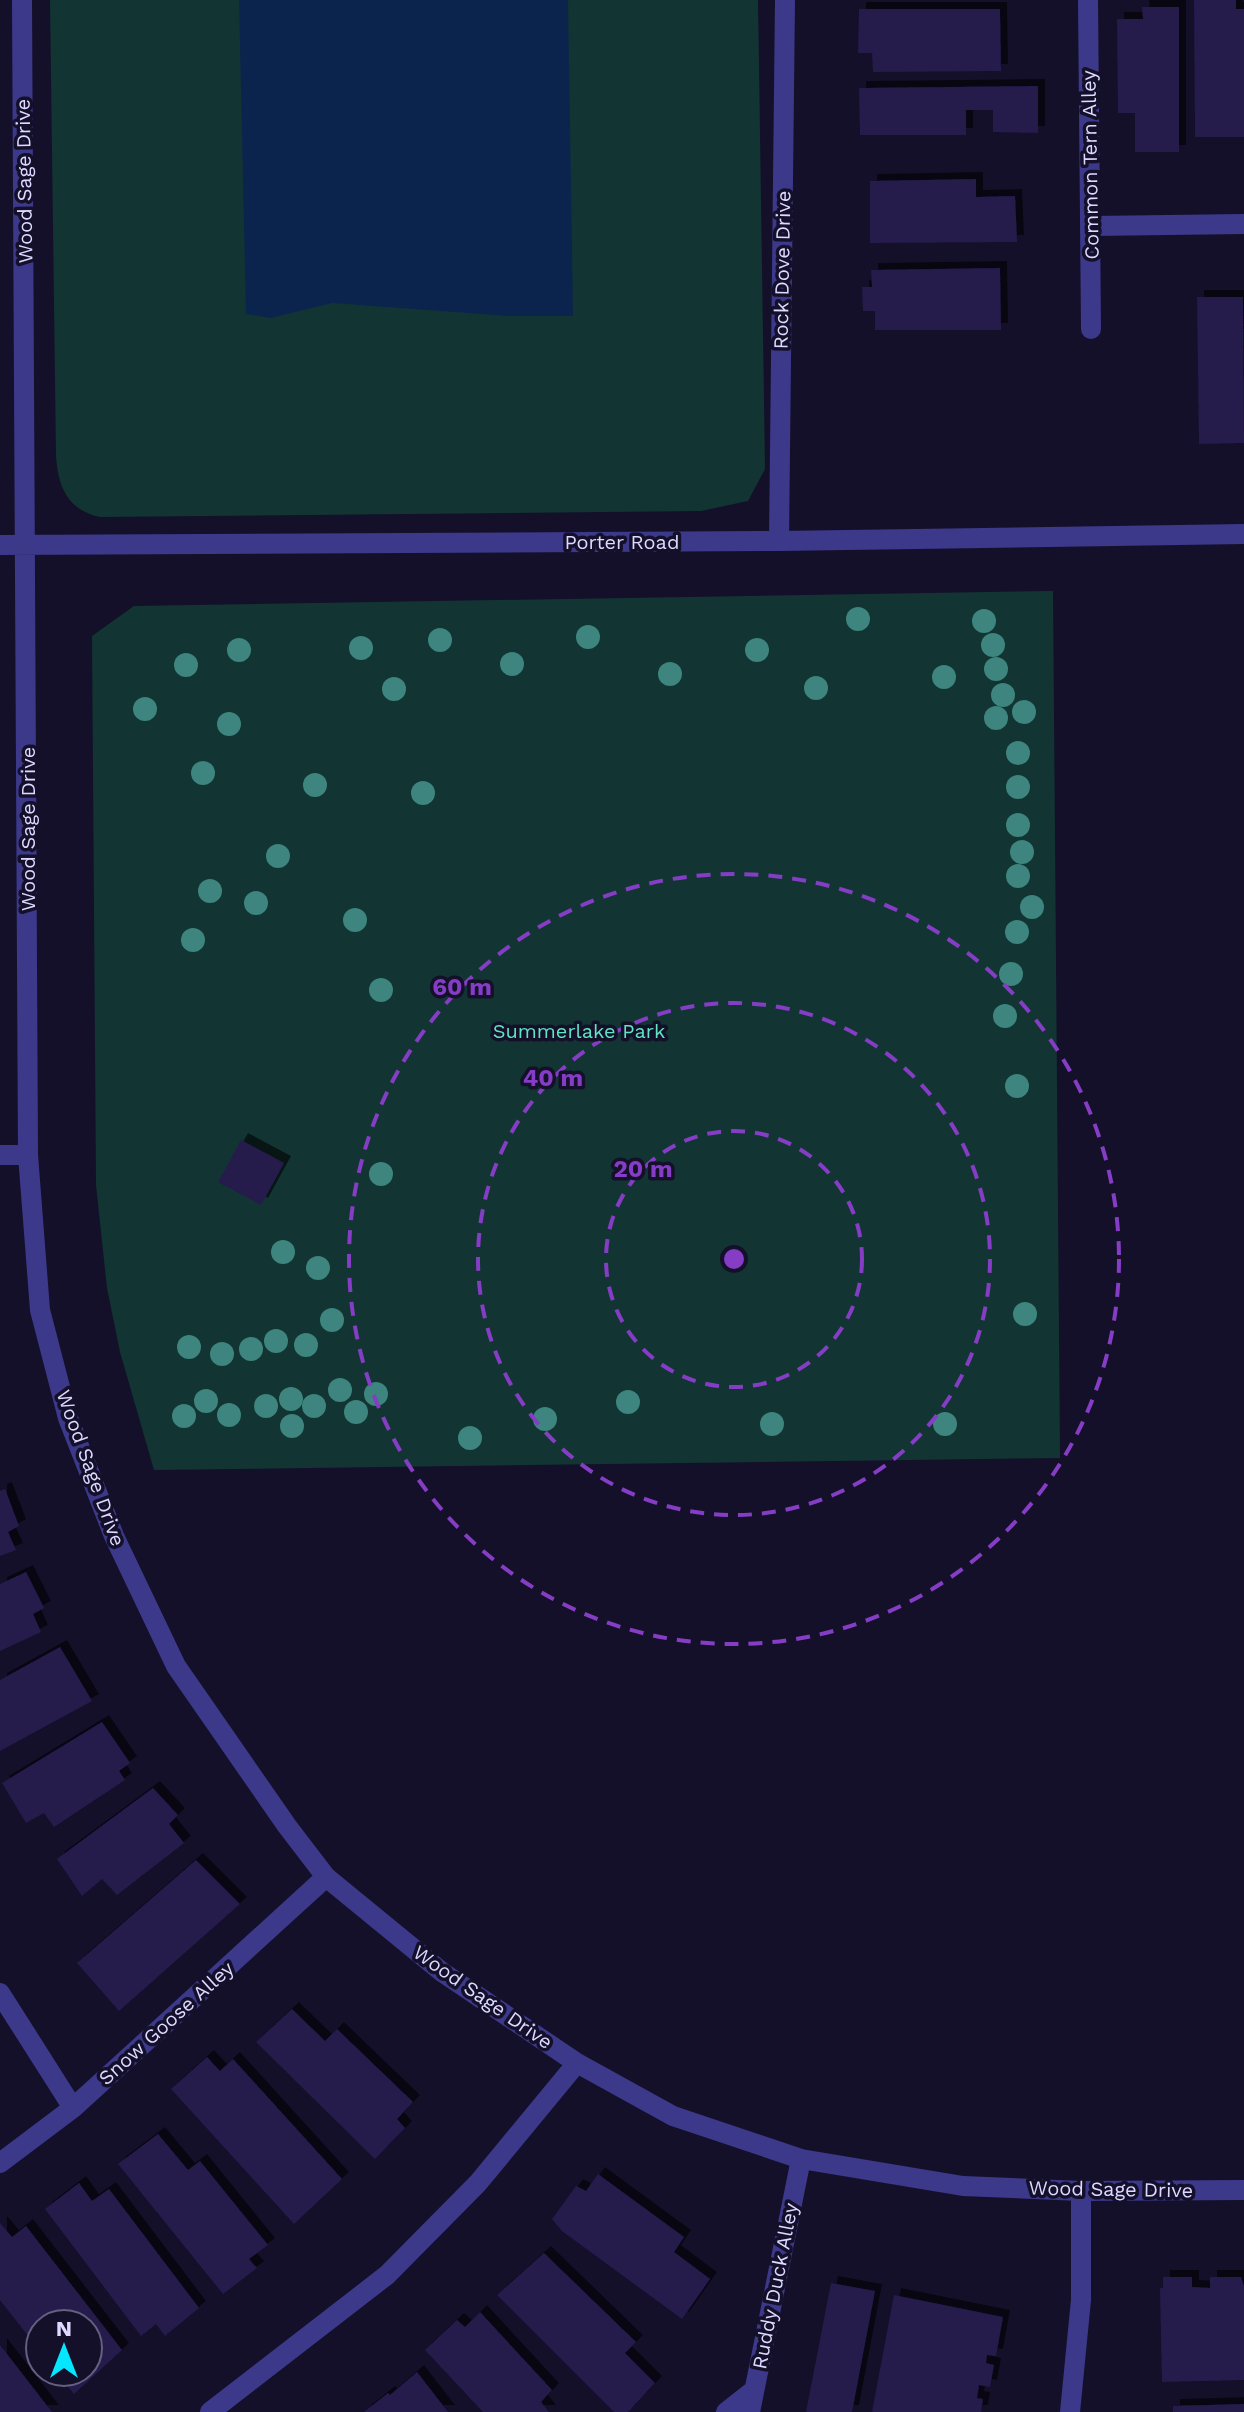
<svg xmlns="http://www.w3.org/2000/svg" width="1244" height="2412" viewBox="0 0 1244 2412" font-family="'Work Sans',sans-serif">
<defs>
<filter id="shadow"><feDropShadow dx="7" dy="-7" stdDeviation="0" flood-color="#0009"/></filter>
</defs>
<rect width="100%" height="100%" fill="#14102a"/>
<path fill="#123533" d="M50,0H758L765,469L748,501L701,511L100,517C67,510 58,486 56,456Z
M1053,591L1060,1458L154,1470L120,1352L107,1288L96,1185L92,636L134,606Z"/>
<path fill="#0b244e" d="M239,0H568L573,316H509L332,303L271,318L246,314Z"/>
<path fill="#251b4c" filter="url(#shadow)" d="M1194,0H1236V9H1244V137H1195Z
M1142,7H1179V152H1135V113H1118L1117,19H1143Z
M859,9H1000L1001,71L873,72L872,53H858Z
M1038,86V133L993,132V110H966V135H860L859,88Z
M976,179V197L1015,196L1017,242L870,243V181Z
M1000,268L1001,330H875V311H863L862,287H872L871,270Z
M1197,297H1243L1244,443L1199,444Z
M241,1140L284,1163L261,1205L218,1182Z
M5,1489L19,1526L8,1532L16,1550L0,1556V1491Z
M26,1572L44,1608L33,1614L41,1632L0,1651V1584Z
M60,1647L92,1701L0,1751V1680Z
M102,1722L130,1763L119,1771L125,1780L54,1827L44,1813L26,1823L2,1783Z
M153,1788L178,1815L169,1824L184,1843L117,1895L102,1879L82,1896L57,1859Z
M196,1860L240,1904L119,2011L77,1963Z
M292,2009L325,2041L337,2029L413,2102L397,2119L405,2128L375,2159L256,2042Z
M207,2057L220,2071L233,2059L342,2179L294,2224L171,2089Z
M158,2134L188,2170L200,2161L268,2245L249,2259L257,2268L223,2294L118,2164Z
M598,2174L684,2237L674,2252L710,2279L682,2319L562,2231L552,2219L576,2186L586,2191Z
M79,2183L92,2201L109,2189L199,2308L165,2336L156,2324L141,2336L45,2209Z
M0,2223L12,2237L26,2226L122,2350L74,2394L56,2372H88V2324H40V2351L0,2300Z
M544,2253L636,2342L625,2353L655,2383L628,2412H614L497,2295Z
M1163,2277H1192V2287L1210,2288V2277H1241L1244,2286V2380L1162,2382L1160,2288H1163Z
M831,2283L875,2291L852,2412H806Z
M894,2295L1003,2317L996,2356L987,2355L986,2363L994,2365L990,2387L979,2385L977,2398L983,2399L981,2412H872Z
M480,2312L552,2390L541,2402L549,2412H483L425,2350L457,2320L465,2327Z
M0,2345L52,2412H0Z
M417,2372L448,2412H364L388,2393L390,2395Z
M1244,2404V2412H1173V2406Z"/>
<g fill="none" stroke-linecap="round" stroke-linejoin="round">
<path stroke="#3c398b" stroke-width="20" d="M1088,0L1091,329
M1091,226L1244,224
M0,1993L73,2108
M0,2163L73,2108L326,1877
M726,2412L754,2390
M750,2412L801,2159"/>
<path stroke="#3c398b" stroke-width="20" d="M22,0L28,1155L40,1310L68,1418L114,1536L176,1666L287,1826L326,1877L442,1972L577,2063L673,2116L801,2159L963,2186L1081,2191L1244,2190
M779,541L785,0
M0,545L779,541L1244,534
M0,1155H28
M210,2412L387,2275L478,2183L577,2063
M1070,2412L1081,2300V2191"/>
</g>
<g fill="#3d857e">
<circle cx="858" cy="619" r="12"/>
<circle cx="984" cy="621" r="12"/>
<circle cx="588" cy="637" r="12"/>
<circle cx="440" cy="640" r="12"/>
<circle cx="993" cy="645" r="12"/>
<circle cx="361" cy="648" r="12"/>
<circle cx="239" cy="650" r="12"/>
<circle cx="757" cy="650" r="12"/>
<circle cx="512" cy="664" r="12"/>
<circle cx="186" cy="665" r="12"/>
<circle cx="996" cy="669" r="12"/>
<circle cx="670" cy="674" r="12"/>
<circle cx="944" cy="677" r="12"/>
<circle cx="816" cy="688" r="12"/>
<circle cx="394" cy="689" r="12"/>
<circle cx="1003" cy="695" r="12"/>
<circle cx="145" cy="709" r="12"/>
<circle cx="1024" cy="712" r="12"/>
<circle cx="996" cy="718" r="12"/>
<circle cx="229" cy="724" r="12"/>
<circle cx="1018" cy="753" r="12"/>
<circle cx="203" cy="773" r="12"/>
<circle cx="315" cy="785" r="12"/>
<circle cx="1018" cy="787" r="12"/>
<circle cx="423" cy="793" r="12"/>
<circle cx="1018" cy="825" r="12"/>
<circle cx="1022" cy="852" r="12"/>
<circle cx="278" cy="856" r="12"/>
<circle cx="1018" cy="876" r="12"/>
<circle cx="210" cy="891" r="12"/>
<circle cx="256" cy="903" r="12"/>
<circle cx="1032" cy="907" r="12"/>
<circle cx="355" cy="920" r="12"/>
<circle cx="1017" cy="932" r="12"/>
<circle cx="193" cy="940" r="12"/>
<circle cx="1011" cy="974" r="12"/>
<circle cx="381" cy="990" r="12"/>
<circle cx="1005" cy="1016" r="12"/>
<circle cx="1017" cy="1086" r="12"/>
<circle cx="381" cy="1174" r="12"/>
<circle cx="283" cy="1252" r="12"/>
<circle cx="318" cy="1268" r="12"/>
<circle cx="1025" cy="1314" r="12"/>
<circle cx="332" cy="1320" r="12"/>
<circle cx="276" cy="1341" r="12"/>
<circle cx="306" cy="1345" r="12"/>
<circle cx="189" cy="1347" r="12"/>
<circle cx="251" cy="1349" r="12"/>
<circle cx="222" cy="1354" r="12"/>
<circle cx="340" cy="1390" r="12"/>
<circle cx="376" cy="1394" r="12"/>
<circle cx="291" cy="1399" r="12"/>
<circle cx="206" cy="1401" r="12"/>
<circle cx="628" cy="1402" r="12"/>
<circle cx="266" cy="1406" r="12"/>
<circle cx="314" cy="1406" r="12"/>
<circle cx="356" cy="1412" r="12"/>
<circle cx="229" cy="1415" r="12"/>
<circle cx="184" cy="1416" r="12"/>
<circle cx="545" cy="1419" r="12"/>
<circle cx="772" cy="1424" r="12"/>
<circle cx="945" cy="1424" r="12"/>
<circle cx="292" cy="1426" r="12"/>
<circle cx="470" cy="1438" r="12"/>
</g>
<g fill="none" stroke="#853dc5" stroke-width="4" stroke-dasharray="14 10">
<circle cx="734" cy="1259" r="128"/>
<circle cx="734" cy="1259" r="256"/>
<circle cx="734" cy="1259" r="385"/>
</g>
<g text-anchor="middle" stroke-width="7" stroke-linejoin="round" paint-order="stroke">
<g font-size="20" fill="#ddd9ff" stroke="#14102a">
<text transform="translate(1090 165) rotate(-91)" y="7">Common Tern Alley</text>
<text transform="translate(24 181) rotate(-91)" y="7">Wood Sage Drive</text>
<text transform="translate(782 270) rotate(-89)" y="7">Rock Dove Drive</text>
<text x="622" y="549">Porter Road</text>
<text transform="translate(28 829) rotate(-90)" y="7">Wood Sage Drive</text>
<text transform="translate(91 1468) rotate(70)" y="7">Wood Sage Drive</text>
<text transform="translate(483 1997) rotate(35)" y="7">Wood Sage Drive</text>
<text transform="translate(166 2023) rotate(-42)" y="7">Snow Goose Alley</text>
<text transform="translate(1111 2189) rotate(1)" y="7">Wood Sage Drive</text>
<text transform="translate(775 2286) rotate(-79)" y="7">Ruddy Duck Alley</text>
</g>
<g font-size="20" fill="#5fe5c3" stroke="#14102a">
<text x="579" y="1038">Summerlake Park</text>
</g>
</g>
<circle cx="734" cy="1259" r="12" fill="#853dc5" stroke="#14102a" stroke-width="4"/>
<g font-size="24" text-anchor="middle" font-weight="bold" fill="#853dc5" stroke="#14102a" stroke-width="7" stroke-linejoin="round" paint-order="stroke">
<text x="462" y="995">60 m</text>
<text x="553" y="1086">40 m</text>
<text x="643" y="1177">20 m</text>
</g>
<g transform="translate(64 2348)"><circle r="38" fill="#14102a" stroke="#64607f" stroke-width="2"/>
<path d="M0-6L14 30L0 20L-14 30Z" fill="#05e7ff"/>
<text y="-12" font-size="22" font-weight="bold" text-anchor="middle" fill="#ddd9ff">N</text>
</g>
</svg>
